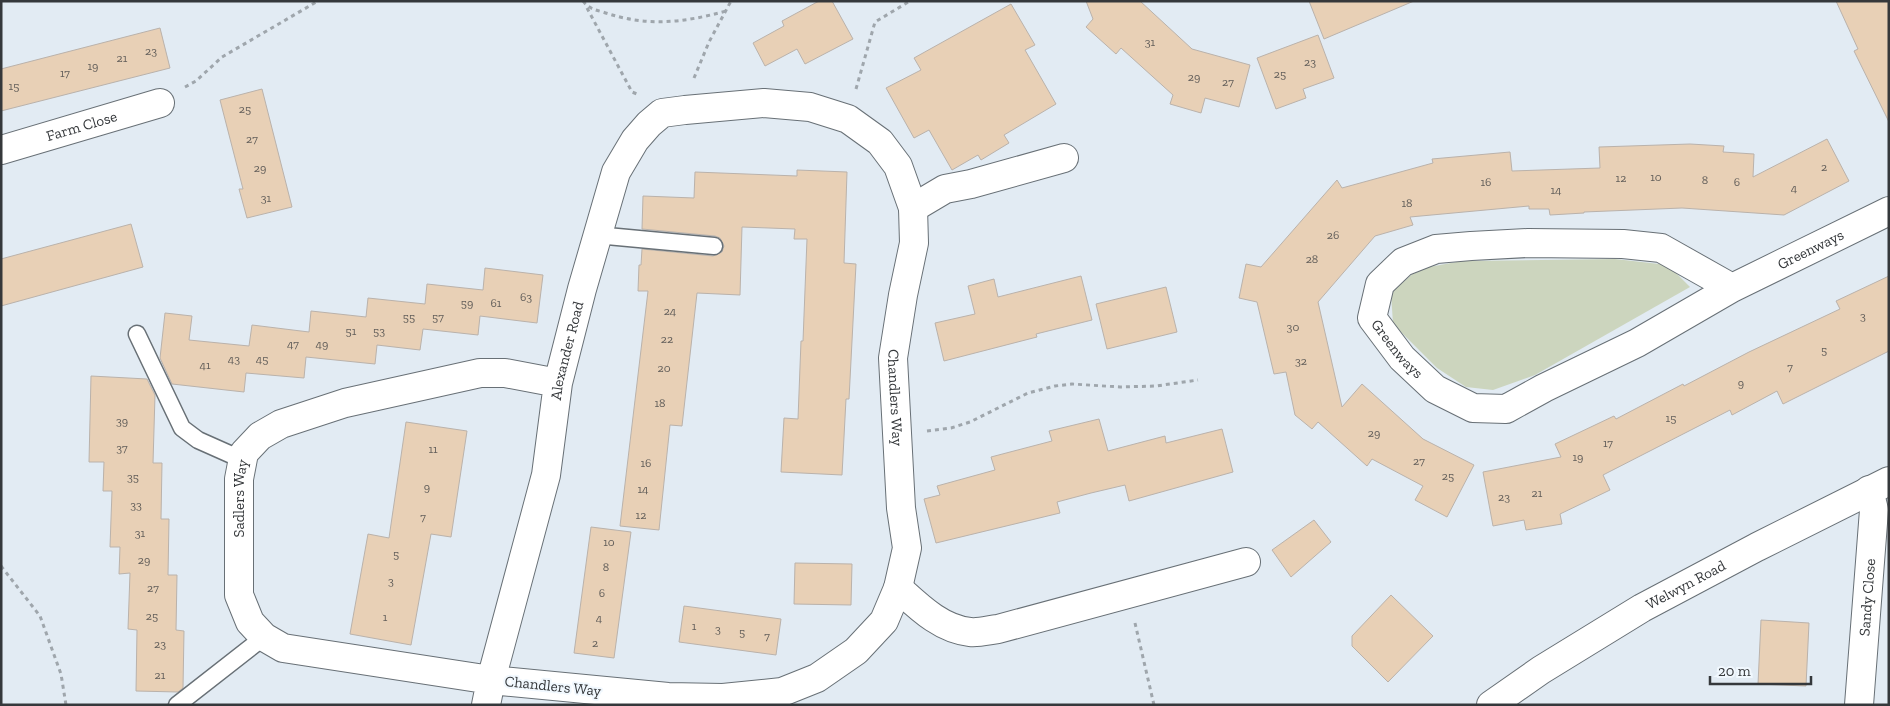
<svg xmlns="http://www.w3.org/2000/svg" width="1890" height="706" viewBox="0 0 1890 706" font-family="'Zilla Slab',serif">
<rect width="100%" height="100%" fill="#e2ebf3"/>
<path fill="#ccd5be" d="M1615,259L1668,265L1690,287L1535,375L1493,390L1466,387L1437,368L1393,324L1391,293L1418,269L1462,261Z"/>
<path fill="#e8d0b6" stroke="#bab2ab" d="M819,1H832L853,39L805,64L797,49L765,66L753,43L784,26L782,21Z
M1086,1H1140L1192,49L1250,65L1239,107L1205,98L1201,113L1170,104L1173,95L1121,48L1116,54L1086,27L1093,19Z
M1309,1H1414L1324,39Z
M1836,1H1889V122L1854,51L1858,49Z
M1011,4L1035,45L1025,50L1056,104L1004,135L1009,143L981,160L978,155L952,170L929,130L914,138L886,88L921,70L914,58Z
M160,28L170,68L1,111V69Z
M1318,35L1334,78L1303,89L1306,98L1276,109L1257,58Z
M262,89L292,207L247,218L239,189H243L220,100Z
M1827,139L1849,181L1784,215L1682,208L1584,212V213L1550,215L1549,209H1529V206L1410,217L1413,225L1375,236L1318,302L1342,407L1362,384L1423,439L1474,465L1447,517L1415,500L1423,486L1372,459L1367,466L1318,422L1312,429L1295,415L1286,372L1274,374L1257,302L1239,298L1246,264L1261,267L1337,180L1342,188L1433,163L1432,159L1510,152L1512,171L1600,168L1599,147L1690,144L1724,146L1723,152L1754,154L1753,177Z
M797,170L847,172L844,263L856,264L849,399H846L842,475L781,472L784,418L798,419L801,341H803L807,239H794L795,229L742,227L740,295L697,293L682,426L670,425L659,530L620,526L648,291H638L639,265H641L642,249L713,256L722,252L724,246L720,238L715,236L642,229L643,196L694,198L695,172L797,176Z
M131,224L143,267L1,306V259Z
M485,268L543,275L537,323L480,316L478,335L423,329L420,350L377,345L375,364L306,357L304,378L246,373L244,392L172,384L160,358L165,313L192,316L189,340L249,346L252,325L309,332L311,311L366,317L368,298L425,304L427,284L483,290Z
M1081,276L1092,320L1036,334L1037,337L944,361L935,323L975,314L968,286L994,279L998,297Z
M1889,276V351L1783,404L1777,391L1732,415L1730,410L1603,475L1610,490L1560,514L1562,524L1526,530L1524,520L1493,526L1483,472L1561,457L1555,444L1614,416L1616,419L1683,384L1684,386L1749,352L1840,309L1836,301Z
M1166,287L1177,332L1107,349L1096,304Z
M91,376L147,379L155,395L153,463H162L161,519H169L168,575H177L176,630L184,631L183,688L178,692L136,691L137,630L128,629L130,573L119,574L120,547H110L112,491H103L104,462H89Z
M1099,419L1108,451L1165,436L1166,443L1222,429L1233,472L1129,501L1125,485L1091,493L1057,502L1060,513L936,543L924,499L940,495L937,486L995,470L991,457L1052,441L1049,431Z
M406,422L467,431L451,537L431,534L411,645L350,634L368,534L389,538Z
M1314,520L1331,542L1291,577L1272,550Z
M591,527L631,532L614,658L574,653Z
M795,563L852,564L851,605L794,604Z
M1391,595L1433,636L1388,682L1352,646V636Z
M684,606L781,619L776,655L679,642Z
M1761,620L1809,623L1806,686L1758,684Z"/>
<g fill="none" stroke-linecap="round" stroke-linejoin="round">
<g stroke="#687076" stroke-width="19">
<path id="lane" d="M596,235L714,246
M137,334L182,428L198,440L243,460
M177,705L264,637"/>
</g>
<g stroke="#687076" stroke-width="30">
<g id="street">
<path id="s1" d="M1,150L160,103"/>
<path d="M913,208L945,189L971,184L1064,158"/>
<path id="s2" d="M1732,288L1661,248L1623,244L1528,243L1471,246L1436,249L1403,262L1380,284L1372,318L1402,358L1435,389L1473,408L1506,409L1544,388L1637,343L1732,288L1889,211"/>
<path d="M898,588C919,607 941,629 970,632C979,633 989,630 998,629L1246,562"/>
<path id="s3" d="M486,705L491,680L546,475L558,383L582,289L616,172L635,140L649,124L662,113L685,110L764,103L810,107L848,119L880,142L898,166L913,208L914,243L903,295L893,358L901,508L907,548L898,588L884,621L856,651L817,678L782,692L723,698L668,697L491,680L283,648L264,637L250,622L239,595V479L244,453L260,436L281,424L345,403L480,373H505L558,383"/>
<path id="s4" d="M1859,705L1874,510L1869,490"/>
</g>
</g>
<g stroke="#687076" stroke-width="30">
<g id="secondary">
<path id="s5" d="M1491,705L1541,670L1642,608L1757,547L1889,481"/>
</g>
</g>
<path stroke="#9fa6ac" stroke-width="3" stroke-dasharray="4 4" stroke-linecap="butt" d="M583,1C588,8 595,10 603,12C646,27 683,23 726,11
M587,8L632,92L637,94
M694,78L709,42L731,1
M185,87L196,81L222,57L318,1
M856,89L875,22L910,1
M927,431L951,428L970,422L1028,393L1055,386L1072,384L1120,387L1156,386L1198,380
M1,566L40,616L61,674L66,705
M1135,623L1154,705"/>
<use href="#lane" stroke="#fff" stroke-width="16"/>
<use href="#street" stroke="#fff" stroke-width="28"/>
<use href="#secondary" stroke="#fff" stroke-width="28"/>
</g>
<g text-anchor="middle" stroke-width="4" stroke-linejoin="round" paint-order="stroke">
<g font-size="12" fill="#625e5a">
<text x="1150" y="46">31</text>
<text x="151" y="55">23</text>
<text x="122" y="62">21</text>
<text x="1310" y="66">23</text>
<text x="93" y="70">19</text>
<text x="65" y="77">17</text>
<text x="1280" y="78">25</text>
<text x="1194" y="81">29</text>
<text x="1228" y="86">27</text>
<text x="14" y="90">15</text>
<text x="245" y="113">25</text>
<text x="252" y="143">27</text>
<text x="1824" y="171">2</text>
<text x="260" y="172">29</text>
<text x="1656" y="181">10</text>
<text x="1621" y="182">12</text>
<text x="1705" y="184">8</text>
<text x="1486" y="186">16</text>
<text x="1737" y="186">6</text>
<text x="1794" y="192">4</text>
<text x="1556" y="194">14</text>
<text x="266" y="202">31</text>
<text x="1407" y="207">18</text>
<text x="1333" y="239">26</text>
<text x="1312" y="263">28</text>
<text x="526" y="301">63</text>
<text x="467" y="307">59</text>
<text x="496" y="307">61</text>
<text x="670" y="315">24</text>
<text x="1863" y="320">3</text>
<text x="409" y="321">55</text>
<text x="438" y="321">57</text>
<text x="1293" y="331">30</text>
<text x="351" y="335">51</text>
<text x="379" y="335">53</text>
<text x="667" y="343">22</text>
<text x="293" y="348">47</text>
<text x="322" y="348">49</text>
<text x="1824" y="354">5</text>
<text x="234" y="363">43</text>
<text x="262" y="363">45</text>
<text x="1301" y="365">32</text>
<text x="205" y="369">41</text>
<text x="1790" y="371">7</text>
<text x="664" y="372">20</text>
<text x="1741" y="387">9</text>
<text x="660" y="407">18</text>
<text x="1671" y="422">15</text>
<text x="122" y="425">39</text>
<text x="1374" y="437">29</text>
<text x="1608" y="447">17</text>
<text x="122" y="452">37</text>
<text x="433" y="453">11</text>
<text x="1578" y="461">19</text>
<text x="1419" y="465">27</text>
<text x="646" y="467">16</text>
<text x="1448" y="480">25</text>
<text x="133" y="481">35</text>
<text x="427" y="491">9</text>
<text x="643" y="493">14</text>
<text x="1537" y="497">21</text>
<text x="1504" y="501">23</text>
<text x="136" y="509">33</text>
<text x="641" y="519">12</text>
<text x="423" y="521">7</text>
<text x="140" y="537">31</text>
<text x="609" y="546">10</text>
<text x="396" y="558">5</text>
<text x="144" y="564">29</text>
<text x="606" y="571">8</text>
<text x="391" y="585">3</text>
<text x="153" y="592">27</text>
<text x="602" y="597">6</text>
<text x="152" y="620">25</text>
<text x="385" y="621">1</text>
<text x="599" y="622">4</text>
<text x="694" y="630">1</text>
<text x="718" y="633">3</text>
<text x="742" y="636">5</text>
<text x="767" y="640">7</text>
<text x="595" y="647">2</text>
<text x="160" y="648">23</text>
<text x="160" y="679">21</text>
</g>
<g font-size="15" fill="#35383b" stroke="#f1f8fe">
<text dy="5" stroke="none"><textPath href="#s1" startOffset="84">Farm Close</textPath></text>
<text dy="5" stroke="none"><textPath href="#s2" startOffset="924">Greenways</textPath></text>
<text dy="5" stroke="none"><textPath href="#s2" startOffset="449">Greenways</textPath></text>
<text dy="5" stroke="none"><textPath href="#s3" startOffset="364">Alexander Road</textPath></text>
<text dy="5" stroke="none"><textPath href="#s3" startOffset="1119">Chandlers Way</textPath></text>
<text dy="5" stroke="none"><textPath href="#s3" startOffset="2144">Sadlers Way</textPath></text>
<text dy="5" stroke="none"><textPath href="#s5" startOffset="229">Welwyn Road</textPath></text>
<text dy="5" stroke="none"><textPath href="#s4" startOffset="108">Sandy Close</textPath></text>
<text transform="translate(553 686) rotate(6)" y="5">Chandlers Way</text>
</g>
</g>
<rect width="1890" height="706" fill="none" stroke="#35383b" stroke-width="5"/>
<path d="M1710 676v8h101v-8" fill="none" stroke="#35383b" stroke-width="2.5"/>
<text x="1718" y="676" font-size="15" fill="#35383b" stroke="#f1f8fe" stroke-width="4" paint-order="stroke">20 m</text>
</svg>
